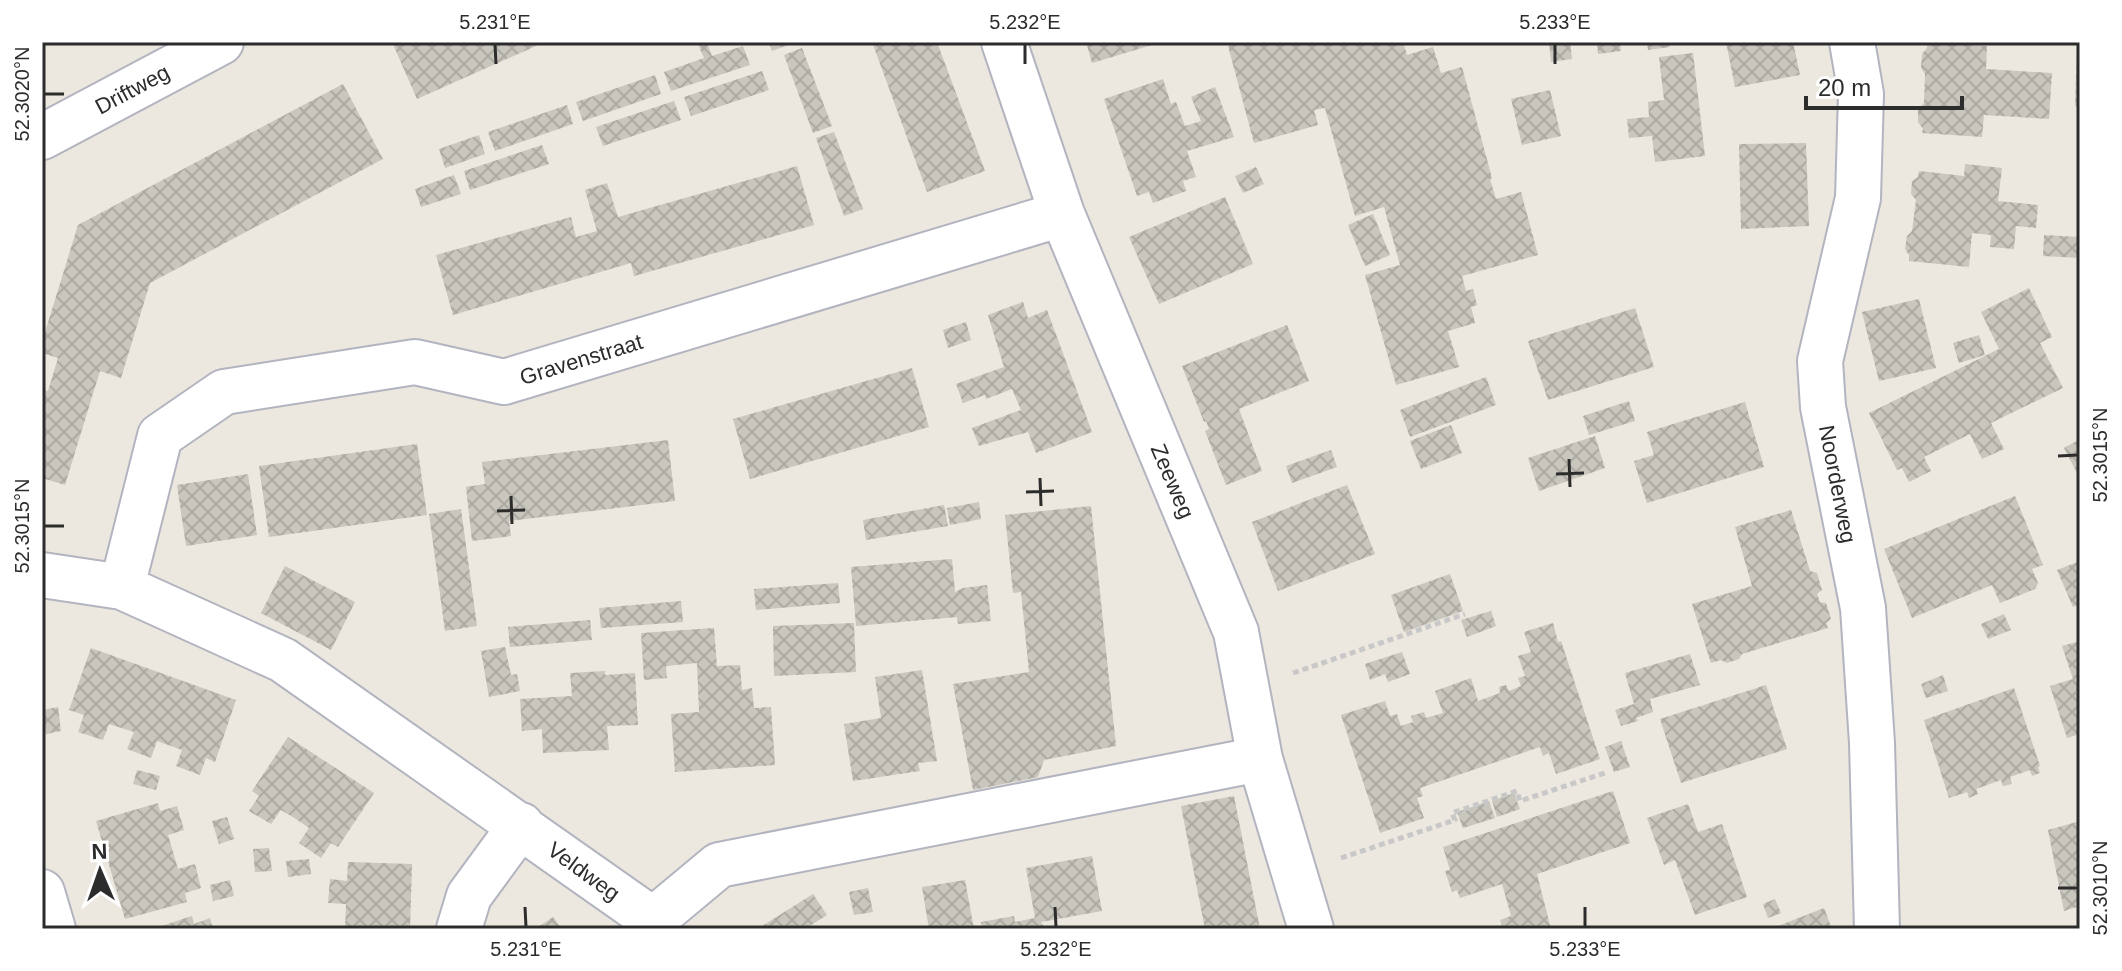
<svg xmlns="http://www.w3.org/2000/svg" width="2122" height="971" viewBox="0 0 2122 971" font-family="Arial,sans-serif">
<defs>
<pattern id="building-cross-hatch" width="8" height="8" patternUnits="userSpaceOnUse" patternTransform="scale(2)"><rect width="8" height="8" fill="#c9c6bd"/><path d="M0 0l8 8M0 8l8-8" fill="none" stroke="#adaaa3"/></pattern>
</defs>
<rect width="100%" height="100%" fill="#ede8df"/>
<path fill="url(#building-cross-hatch)" d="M392,42H545L417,99Z
M697,42H707L712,56L743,46L750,65L671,91L664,72L704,58Z
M769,42H796L772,51Z
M872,42H937L985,171L927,192Z
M1086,42H1151L1152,45L1092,63Z
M1242,42H1403L1407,55L1433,47L1441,73L1462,67L1492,178L1490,179L1496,199L1521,192L1538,255L1462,276L1466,291L1473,289L1477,305L1471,307L1475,323L1448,331L1459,367L1396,385L1365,275L1400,265L1384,207L1355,216L1325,108L1314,110L1318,125L1254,143L1228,46Z
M1549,42H1570L1572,59L1551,62Z
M1597,42H1620L1621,51L1598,54Z
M1647,42H1670V47L1648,50Z
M1726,42H1793L1800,75L1735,87Z
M1927,43L1987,46L1986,69L2052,73L2049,119L1984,115L1982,137L1922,133L1923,129L1918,122V109L1924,103L1925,74L1921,68L1922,54L1927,48Z
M2077,44H2080V107L2075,106Z
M802,48L832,126L813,133L784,55Z
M1693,53L1705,156L1655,162L1652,136L1629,138L1627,119L1649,117L1648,102L1664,100L1659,57Z
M762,71L769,90L691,116L684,97Z
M655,75L661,94L583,121L576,102Z
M1163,79L1171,104L1176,102L1185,126L1201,121L1191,97L1215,87L1234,137L1187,151L1196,177L1183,181L1186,191L1153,203L1149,192L1137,196L1104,99Z
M343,84L383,159L150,283L121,378L100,371L65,485L42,478V389L48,391L58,358L42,353V342L78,225Z
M1550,90L1561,136L1522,145L1511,99Z
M674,101L681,120L603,146L596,127Z
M567,105L573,124L495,151L488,132Z
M834,132L863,209L844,216L816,138Z
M479,135L485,154L445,168L439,149Z
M1806,143L1809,226L1741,229L1739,144Z
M542,145L549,164L470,190L464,171Z
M1965,164L2002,168L1998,201L2038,205L2036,228L2016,226L2014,249L1990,247L1991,235L1972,233L1969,267L1909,261V255L1905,249L1907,236L1912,231L1916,200L1911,194L1912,181L1918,177L1919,171L1964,176Z
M797,166L814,225L634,276L631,263L453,315L436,255L571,217L576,237L597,231L585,190L607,183L618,217Z
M1256,167L1264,184L1243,193L1235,176Z
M454,175L461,194L421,207L415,189Z
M1225,197L1253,264L1159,304L1129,237Z
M1373,214L1390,255L1365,266L1348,225Z
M2044,235L2080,237V258L2043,256Z
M2029,288L2052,337L2040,343L2063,388L1991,423L2004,449L1982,459L1970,434L1924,457L1931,471L1909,482L1902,468L1897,470L1869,413L1999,349L1981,312Z
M1919,299L1936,368L1879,381L1862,312Z
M1023,302L1028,318L1047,310L1092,432L1036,453L1028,432L979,446L972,428L1021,410L1012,389L986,399L985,395L963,403L956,384L1004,367L988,315Z
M1635,308L1654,367L1548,400L1528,341Z
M966,322L971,340L948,348L943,330Z
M1287,325L1309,381L1239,409L1262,471L1226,485L1205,431L1209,429L1206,421L1204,422L1182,366Z
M1979,335L1985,355L1959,363L1953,343Z
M912,368L929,427L750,479L733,419Z
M1486,377L1496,405L1410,437L1400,410Z
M1629,401L1635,421L1589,435L1583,416Z
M1745,402L1764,467L1647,503L1634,461L1654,455L1647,432Z
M1451,425L1462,453L1421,469L1410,441Z
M1595,436L1605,468L1539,491L1528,458Z
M2080,439V479L2064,448Z
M668,440L675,501L509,521L511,536L472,541L466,487L485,484L482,462Z
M417,444L427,515L269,537L259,466Z
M1331,450L1337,467L1292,483L1286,466Z
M248,474L257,535L186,546L177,485Z
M1347,485L1375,554L1278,591L1252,522Z
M2015,496L2043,565L2032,569L2038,583L2035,589L2000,603L1992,585L1912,618L1884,549Z
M979,502L981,519L950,525L947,508Z
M944,505L948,526L866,540L863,520Z
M1091,506L1116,746L1044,760L1038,777L973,790L953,684L1029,672L1021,592L1013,593L1005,515Z
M461,509L477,626L445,631L429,514Z
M1791,510L1810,571L1817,573L1822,590L1817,594L1820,602L1826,603L1831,619L1826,623L1828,628L1742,654L1739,659L1727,663L1721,660L1711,663L1692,604L1752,586L1735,527Z
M952,559L955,592L963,588L987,585L991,621L958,624L957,617L856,626L851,567Z
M2080,561V604L2073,607L2057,570Z
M285,566L355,602L331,650L261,613Z
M1450,574L1463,611L1404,632L1391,595Z
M838,583L840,603L756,610L754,589Z
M681,601L683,622L601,628L599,608Z
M1491,611L1496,626L1467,637L1461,620Z
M2004,614L2011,630L1988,639L1981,624Z
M590,620L592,640L510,647L508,627Z
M854,623L856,672L774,676L773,626Z
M1553,623L1558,642L1561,641L1600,759L1556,774L1549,753L1543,756L1540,747L1420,788L1423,796L1417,798L1424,818L1380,833L1341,715L1385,701L1390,716L1397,714L1401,726L1413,722L1411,716L1424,712L1426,718L1443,713L1435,691L1471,678L1478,701L1500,693L1499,687L1506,685L1509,691L1521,686L1518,678L1525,676L1518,656L1531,652L1524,632Z
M714,628L717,666L740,665L742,690L752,688L754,708L771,707L775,765L675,772L671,714L699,712L697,663L666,666L667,678L644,680L641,633Z
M2080,641V690L2076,691L2080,704V734L2067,738L2050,686L2073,679L2062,646Z
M505,647L511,675L517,674L520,691L489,697L481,651Z
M91,648L236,700L215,762L206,758L200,775L176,766L182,750L157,741L151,758L127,749L134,732L109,724L103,740L78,732L84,715L69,710Z
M1402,652L1410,674L1388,682L1385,674L1370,680L1365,664Z
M1690,654L1700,685L1650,699L1653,712L1636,718L1638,721L1621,726L1615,710L1634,704L1625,673Z
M922,670L937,761L918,763L920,771L853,781L844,724L881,718L875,677Z
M605,671V675L635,673L638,725L607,726L609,750L543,753L542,729L522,731L520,699L572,696L570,673Z
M1943,675L1948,691L1926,698L1921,684Z
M1766,685L1787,749L1681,783L1660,719Z
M2014,688L2040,766L2038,767L2040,773L2032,776L2030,770L2010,777L2012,784L2003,786L2001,780L1976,789L1978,794L1969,798L1967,792L1949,798L1924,720Z
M58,707L61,731L46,734L42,710Z
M288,737L374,793L338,847L331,843L321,858L299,843L309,828L296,819L281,810L271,824L249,811L259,796L252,791Z
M1621,741L1630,767L1614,772L1605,747Z
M137,770L160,776L156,790L133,784Z
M1613,791L1630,843L1537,874L1551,929H1503L1500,920L1511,916L1502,884L1460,898L1457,890L1452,892L1445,871L1450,870L1443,847Z
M1514,793L1520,809L1497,817L1492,801Z
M1234,796L1260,929H1205L1181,806Z
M1489,801L1495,818L1463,828L1457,812Z
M158,803L160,811L177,806L184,830L168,835L178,869L195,864L201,888L185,893L187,902L125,919L96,821Z
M1688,804L1698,832L1722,824L1747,897L1695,915L1675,860L1664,865L1647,818Z
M227,817L234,839L219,844L212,821Z
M2080,821V906L2064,911L2048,830Z
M269,848L272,871L255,872L253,849Z
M1092,856L1102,911L1041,922L1045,929H982L981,922L1014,916L1015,922L1035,918L1026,868Z
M309,859L311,874L288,877L286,861Z
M348,862L412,864L410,929H345L346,904L328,903L330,879L347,881Z
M230,880L234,896L213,901L210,885Z
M965,880L974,929H929L922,887Z
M868,888L873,912L854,915L849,892Z
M813,894L827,915L805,929H757Z
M1775,899L1781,913L1768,918L1763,904Z
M1824,908L1832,929H1770Z
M192,916L194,924L210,918L213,929H152Z
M553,917L562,929H535Z"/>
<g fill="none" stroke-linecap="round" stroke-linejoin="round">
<g stroke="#b2b4bf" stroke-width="48">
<path id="minor" d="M1004,42L1062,214L1236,632L1260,759L1311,929
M1852,42L1861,94L1858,198L1820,361L1823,407L1863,608L1872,743L1877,929
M42,137L221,42
M42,575L122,587L283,660L653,920L719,865L1260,759
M122,587L160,436L224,392L415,362L504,382L1062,214
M42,892L53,929
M459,929L469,896L521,825"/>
</g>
<path stroke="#c8c8c8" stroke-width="5" stroke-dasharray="6 4" stroke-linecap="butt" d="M1293,673L1465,614
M1341,858L1455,820L1452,813L1517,791L1520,801L1605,773"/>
<use href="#minor" stroke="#fff" stroke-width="44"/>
</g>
<path fill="none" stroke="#2c2c2c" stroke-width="3" d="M495,44L496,64M1025,44V64M1555,44V64M44,94H64M2058,456L2078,455M1569,459L1570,487M1556,474L1584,473M1040,478L1041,506M1026,492L1054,491M511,496L512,524M497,511L525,510M44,526H64M2058,888H2078M525,907L526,927M1055,907L1056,927M1585,907V927"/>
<g text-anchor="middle" stroke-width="6" stroke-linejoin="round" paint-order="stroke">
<g font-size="22" fill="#2c2c2c" stroke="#fff">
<text transform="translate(132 89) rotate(-28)" y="8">Driftweg</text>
<text transform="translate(581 359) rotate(-17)" y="8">Gravenstraat</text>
<text transform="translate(1173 481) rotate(67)" y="8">Zeeweg</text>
<text transform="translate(1838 484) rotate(79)" y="8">Noorderweg</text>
<text transform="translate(584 871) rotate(36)" y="8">Veldweg</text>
</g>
</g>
<rect width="2122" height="971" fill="none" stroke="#ffffff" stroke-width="88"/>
<g transform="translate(100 871) rotate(358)" stroke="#ffffff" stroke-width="6" paint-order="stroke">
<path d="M0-6L14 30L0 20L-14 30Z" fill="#2c2c2c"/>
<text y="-12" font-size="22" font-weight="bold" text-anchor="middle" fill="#2c2c2c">N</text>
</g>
<path d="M1806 96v12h156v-12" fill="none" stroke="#2c2c2c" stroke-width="4"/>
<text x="1818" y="96" font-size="24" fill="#2c2c2c" stroke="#ffffff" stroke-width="6" paint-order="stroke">20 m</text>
<rect x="44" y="44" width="2034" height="883" fill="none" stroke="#2c2c2c" stroke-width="3"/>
<g font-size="20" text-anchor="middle" fill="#2c2c2c">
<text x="495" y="29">5.231°E</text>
<text x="1025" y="29">5.232°E</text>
<text x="1555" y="29">5.233°E</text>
<text transform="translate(22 94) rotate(-90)" y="7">52.3020°N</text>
<text transform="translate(2100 455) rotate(-90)" y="7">52.3015°N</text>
<text transform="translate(22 526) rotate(-90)" y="7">52.3015°N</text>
<text transform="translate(2100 888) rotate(-90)" y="7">52.3010°N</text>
<text x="526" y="956">5.231°E</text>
<text x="1056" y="956">5.232°E</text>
<text x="1585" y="956">5.233°E</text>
</g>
</svg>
